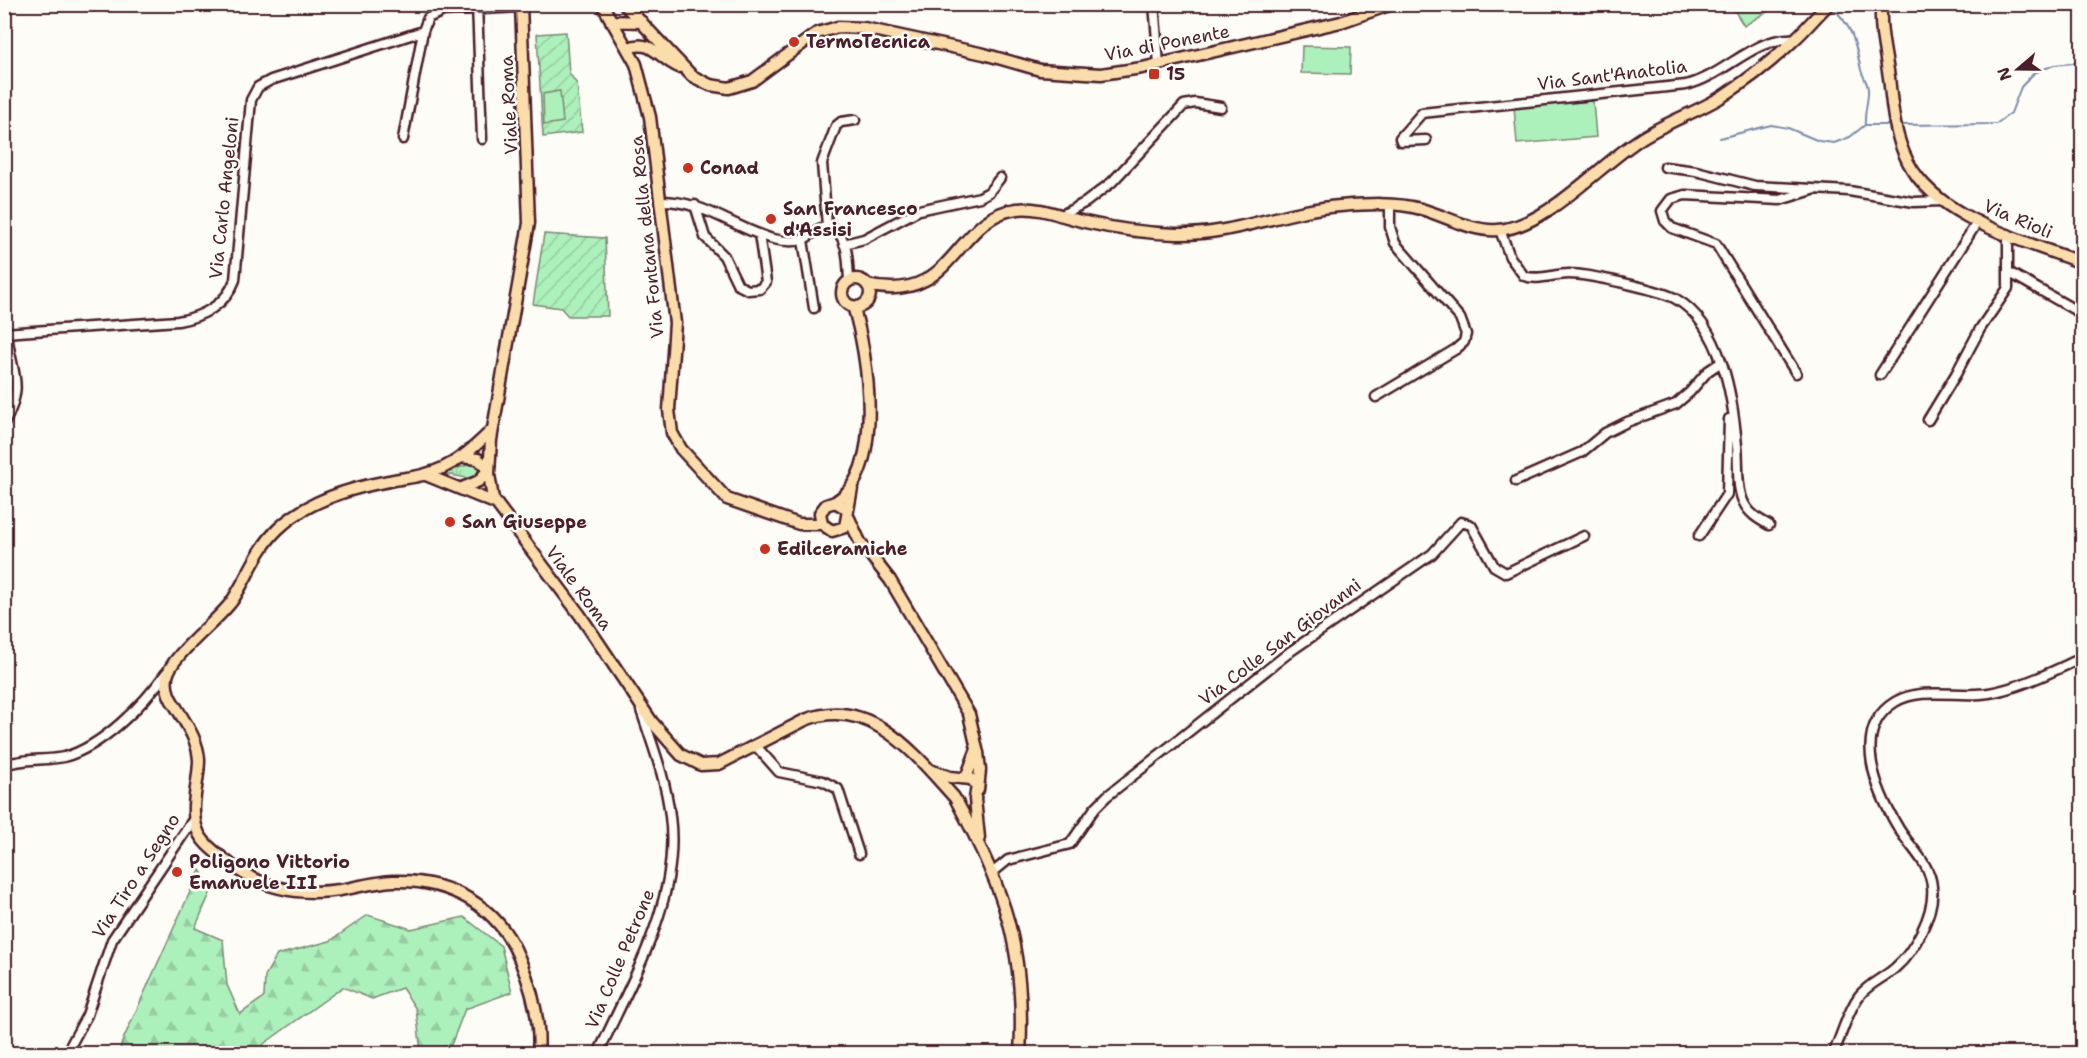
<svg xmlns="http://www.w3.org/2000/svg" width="2087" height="1058" viewBox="0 0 2087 1058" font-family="'Shantell Sans',sans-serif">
<defs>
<pattern id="grass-tufts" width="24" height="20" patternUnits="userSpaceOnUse" patternTransform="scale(1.5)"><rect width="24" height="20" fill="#acf0bb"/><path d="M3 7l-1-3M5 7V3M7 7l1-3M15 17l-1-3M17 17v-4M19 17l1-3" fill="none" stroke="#96cda1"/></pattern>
<pattern id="forest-firs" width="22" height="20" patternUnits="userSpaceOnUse" patternTransform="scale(1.5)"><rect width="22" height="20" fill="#acf0bb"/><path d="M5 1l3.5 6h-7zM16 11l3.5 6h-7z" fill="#96cda1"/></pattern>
<pattern id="garden-furrows" width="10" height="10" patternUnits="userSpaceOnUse" patternTransform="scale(1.5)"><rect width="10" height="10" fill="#acf0bb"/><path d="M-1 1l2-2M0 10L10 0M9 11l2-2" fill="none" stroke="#96cda1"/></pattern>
</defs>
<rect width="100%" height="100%" fill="#fdfcf7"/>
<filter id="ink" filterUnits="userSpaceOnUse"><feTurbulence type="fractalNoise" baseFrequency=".0167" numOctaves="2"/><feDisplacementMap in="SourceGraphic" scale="12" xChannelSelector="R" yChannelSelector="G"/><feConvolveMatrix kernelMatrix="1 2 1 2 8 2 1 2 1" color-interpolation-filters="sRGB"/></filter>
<g filter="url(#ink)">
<path fill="url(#grass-tufts)" stroke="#7b8873" stroke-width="1.5" d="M472,464L478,469L477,476L472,479L440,473Z"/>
<path fill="url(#forest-firs)" stroke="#7b8873" stroke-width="1.5" d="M200,870L212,889L195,928L223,940L227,985L240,1014L264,997L265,976L277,955L330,941L368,915L411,929L464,917L501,946L512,992L465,1009L451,1045L421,1052L416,1009L402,988L372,999L343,987L265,1043L254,1053H119L122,1042Z"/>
<path fill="url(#garden-furrows)" stroke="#7b8873" stroke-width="1.5" d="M566,32L569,73L577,84L582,132L543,137L537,34Z
M544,234L605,238L608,316H568L561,308L533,304Z"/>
<path fill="#acf0bb" stroke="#7b8873" stroke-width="1.5" d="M1731,5H1778L1744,26Z
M1302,46L1351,47L1350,74L1301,73Z
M560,91L563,122L544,125L543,94Z
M1593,101L1596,137L1517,144L1514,107Z"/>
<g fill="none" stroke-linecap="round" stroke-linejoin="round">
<path stroke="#7b8ca8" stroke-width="2" d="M1832,7C1854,28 1855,43 1861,70C1863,78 1869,83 1868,92C1868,103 1864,112 1865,125
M1898,125L1996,124L2011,113L2021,87L2034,73L2054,65L2074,63L2082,57
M1720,138L1771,125L1788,128L1819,141L1834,143L1850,137L1865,125H1892
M2080,412L2082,410"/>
<g stroke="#4a1f2b" stroke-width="13">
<path id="minor" d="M477,4L482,139
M1154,4L1159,64
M403,139L423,31L428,18L443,11L521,7
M1426,140L1401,141L1400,138L1422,113L1686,85C1725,76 1754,36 1795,39
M1665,167L1696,171L1755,186L1849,191L1914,202L1942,201
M660,201C702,200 734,228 773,239C782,241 793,242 801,240C812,237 821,221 834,229C849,239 848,265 849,281
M695,205L705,237L724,256L738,285L748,290L760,289L766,282L759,234
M1060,216L1086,202L1112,182L1184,105L1195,103L1221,107
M827,226L822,163L836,126L841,122L855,120
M1500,230L1510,257L1524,276C1538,281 1554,274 1569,274C1588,274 1661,290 1676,299C1722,326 1733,397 1737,446C1739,463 1736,485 1743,501C1748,513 1758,519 1769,525
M803,240L814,308
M844,244L864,239L919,210L980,197L989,192L1000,178
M2010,273L2082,314
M4,333L178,321C202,317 226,305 235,280L251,100L258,87L271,80L423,31
M1796,373L1716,244L1672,228L1665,221L1662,211L1671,199L1685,195L1780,200L1813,190
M1880,375L1978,221
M1376,397L1456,349L1464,342L1466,334L1460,318L1395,243L1390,227V205
M1928,420L1956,374L1980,329L2008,288V234
M4,424C26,383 11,374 7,333
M1516,481L1582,452L1605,433L1627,422L1676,404L1690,392L1708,371L1720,363
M1699,536L1727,494L1729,419
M756,746L779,772L823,781L838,789L859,854
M4,765C24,758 44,761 64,757C102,747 144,704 166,673
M992,873L1008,860L1070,844L1095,808L1107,796L1291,651L1432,554L1461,522L1471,525L1494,566L1506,573L1584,536
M66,1054L87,1015L112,940L195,817
M598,1054C632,979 681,900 670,816C666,779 652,744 641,710
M1833,1054C1842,1035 1847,1012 1859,996C1868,984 1884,978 1895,968C1914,952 1935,913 1932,887C1931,865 1910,847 1899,829C1878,794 1849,730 1895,702C1922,686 1959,698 1989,693C2020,688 2053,671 2082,658"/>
</g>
<g stroke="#4a1f2b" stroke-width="15">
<path id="major" d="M521,4L529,223L491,440L489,474L493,499L580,615L652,722L681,755L701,765L719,764L805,720C869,694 916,755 954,797
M602,4L636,64L650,117L675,323L669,410L672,433L681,449L727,499L799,524H822
M624,4L692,76L710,85L729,88L752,81L817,33L838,27L864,28L984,54L1040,70L1101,74L1142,68L1341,22L1392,4
M1882,4C1878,23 1886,57 1889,77C1892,106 1894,135 1908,162C1937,219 2026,241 2082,263
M611,21L642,22
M628,48C652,38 659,59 679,67
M842 293a14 14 0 1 1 28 0a14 14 0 1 1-28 0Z
M867,285C955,306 954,217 1017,209C1039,206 1063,217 1085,222C1115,229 1145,233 1176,234C1233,236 1285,210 1340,206C1366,204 1396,202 1421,209C1446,216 1472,232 1498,230C1544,227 1595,170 1633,144C1660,124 1694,114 1723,96C1749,79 1774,60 1795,39C1807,28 1817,15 1829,4
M492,430C473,449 453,467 426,474C414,478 401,478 389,481C350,488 307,501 278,529C257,549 248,577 232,601C218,621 170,656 167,677C165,688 170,699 176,707C186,724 198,740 199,760C199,783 189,807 197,829C201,842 215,852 225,860C258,888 298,896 340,890C358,887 375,882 393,881C450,879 499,906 520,960C532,989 541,1022 538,1054
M461,457L478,459L489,469L479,481L462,488
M426,475L495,503
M835,502C886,471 868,354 853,306
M847,509L835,502L826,505L820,513L822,524L832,531L845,527L852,488
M849,518L860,542L890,580L969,714L977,749L966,778
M933,771L950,777L971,779L977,785L975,799L979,838
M978,790L980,770L978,752
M956,800C1005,890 1026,951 1020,1054"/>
</g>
<use href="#minor" stroke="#fdfcf7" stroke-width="8"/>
<use href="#major" stroke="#faddab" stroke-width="10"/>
</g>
</g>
<g fill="#c8321e" stroke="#fdfcf7" stroke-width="2">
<circle cx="794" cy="42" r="6"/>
<rect x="1148" y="68" width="12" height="12" rx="3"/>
<circle cx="688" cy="168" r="6"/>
<circle cx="771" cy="219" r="6"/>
<circle cx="450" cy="522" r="6"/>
<circle cx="765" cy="549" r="6"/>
<circle cx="177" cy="872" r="6"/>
</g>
<g text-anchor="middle" stroke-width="5" stroke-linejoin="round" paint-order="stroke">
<g font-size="18" font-weight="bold" fill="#4a1f2b" stroke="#fdfcf7" text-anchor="start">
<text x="806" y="48">TermoTecnica</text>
<text x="1166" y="80">15</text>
<text x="700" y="174">Conad</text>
<text x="783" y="215">San Francesco<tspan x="783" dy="21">d'Assisi</tspan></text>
<text x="462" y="528">San Giuseppe</text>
<text x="777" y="555">Edilceramiche</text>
<text x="189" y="868">Poligono Vittorio<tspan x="189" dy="21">Emanuele III</tspan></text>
</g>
<g font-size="18" fill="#4a1f2b" stroke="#fdfcf7">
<text transform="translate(1167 43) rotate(-11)" y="6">Via di Ponente</text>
<text transform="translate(1612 75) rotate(-7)" y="6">Via Sant'Anatolia</text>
<text transform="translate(509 105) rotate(-93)" y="6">Viale Roma</text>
<text transform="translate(224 198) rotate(-84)" y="6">Via Carlo Angeloni</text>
<text transform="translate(2018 219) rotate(23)" y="6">Via Rioli</text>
<text transform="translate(647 237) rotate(-96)" y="6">Via Fontana della Rosa</text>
<text transform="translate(579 588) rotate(54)" y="6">Viale Roma</text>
<text transform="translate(1280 642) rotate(-37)" y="6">Via Colle San Giovanni</text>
<text transform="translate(136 876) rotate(-57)" y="6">Via Tiro a Segno</text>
<text transform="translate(620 959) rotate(-67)" y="6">Via Colle Petrone</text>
</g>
</g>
<rect width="2087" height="1058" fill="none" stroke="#fdfcf7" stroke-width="24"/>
<rect x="12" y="12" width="2063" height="1034" fill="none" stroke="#4a1f2b" stroke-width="2" filter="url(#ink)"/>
<g transform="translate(2018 69) rotate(250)" stroke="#fdfcf7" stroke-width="4.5" paint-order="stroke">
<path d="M0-4.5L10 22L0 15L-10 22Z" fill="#4a1f2b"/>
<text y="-9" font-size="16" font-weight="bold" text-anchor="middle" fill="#4a1f2b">N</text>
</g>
</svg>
